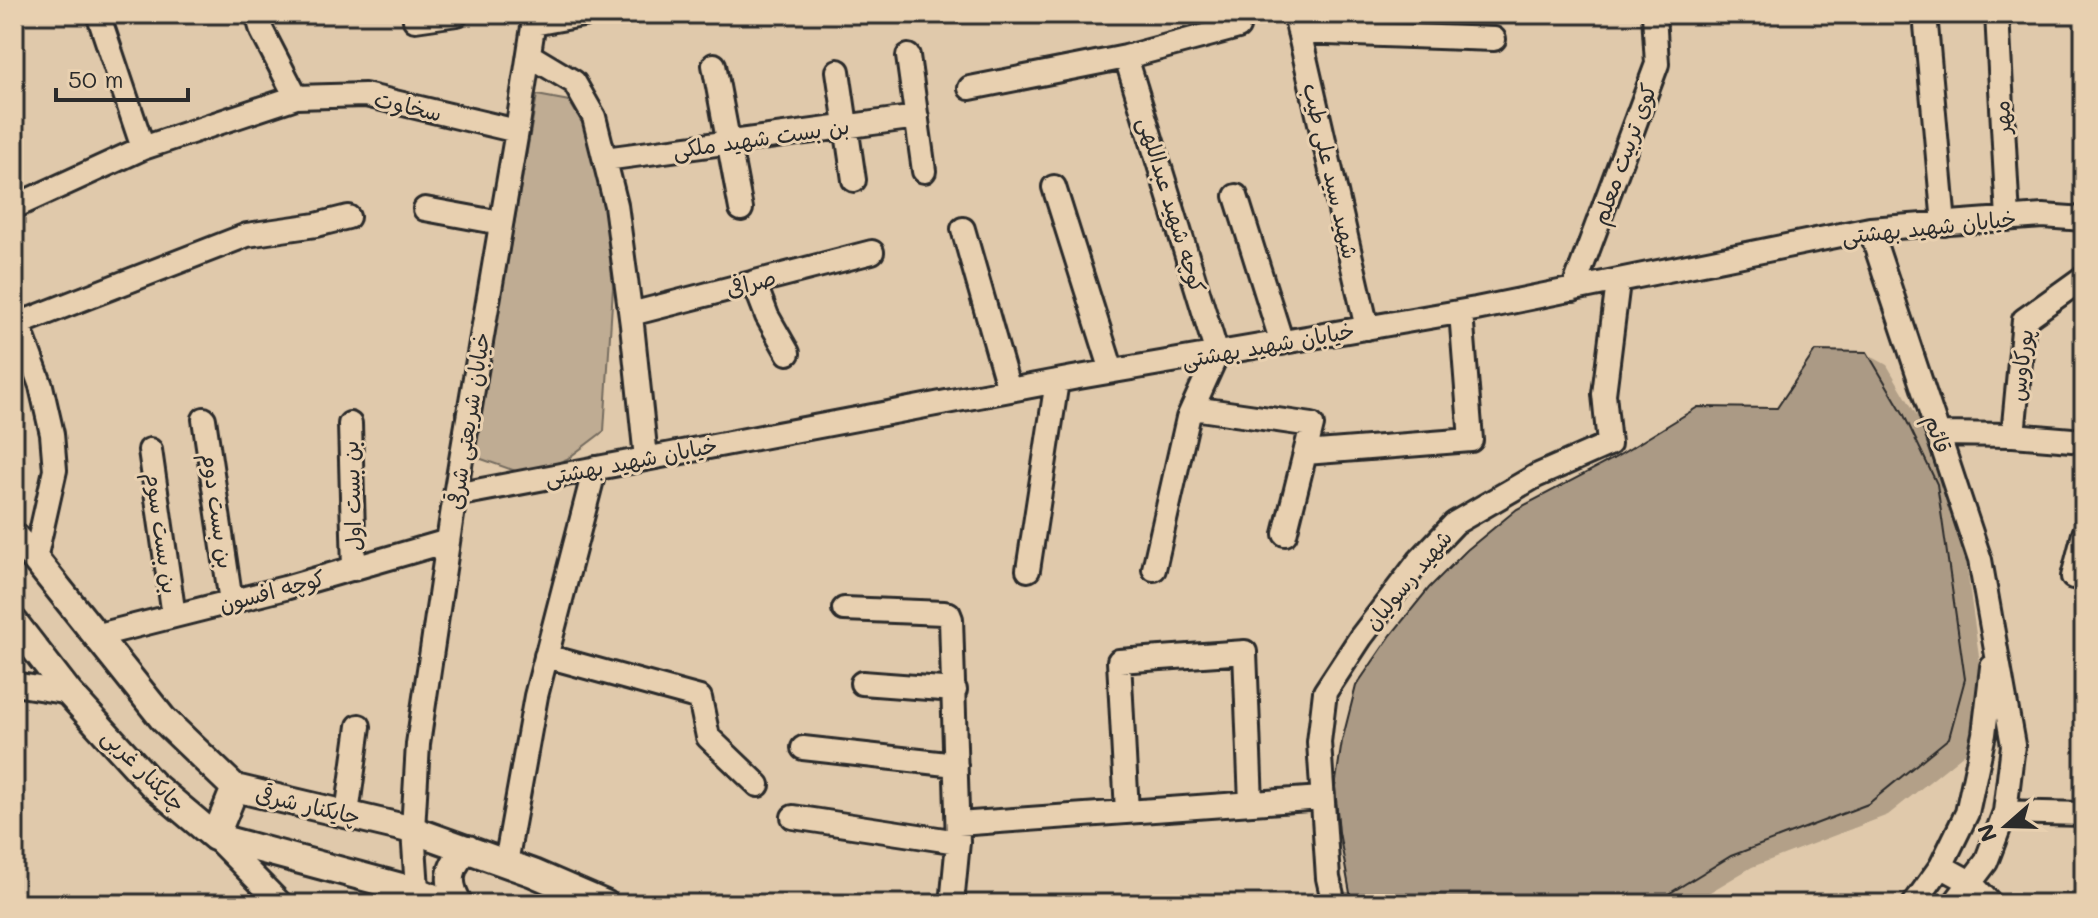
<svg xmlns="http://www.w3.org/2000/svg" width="2098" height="918" viewBox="0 0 2098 918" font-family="Mali,'Playpen Sans Arabic',sans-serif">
<rect width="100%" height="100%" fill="#e0c9ab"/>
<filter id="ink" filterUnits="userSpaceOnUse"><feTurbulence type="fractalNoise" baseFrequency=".0125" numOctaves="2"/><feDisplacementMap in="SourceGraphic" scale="16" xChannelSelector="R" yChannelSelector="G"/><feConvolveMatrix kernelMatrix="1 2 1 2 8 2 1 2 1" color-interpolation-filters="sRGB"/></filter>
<g filter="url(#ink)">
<path fill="#bfac93" stroke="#756c5f" stroke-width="2" d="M537,95L569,101L598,149L613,287L604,431L567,459L527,475L473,456Z"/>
<path fill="#0003" d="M1867,354L1887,365L1923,426L1957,497L1984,692L1969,750L1888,815L1752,867L1690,904H1354L1779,410Z"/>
<path fill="#ab9a85" stroke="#2b2b2b" stroke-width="2" d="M1815,351L1867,352L1903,413L1937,484L1965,679L1949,738L1868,804L1731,856L1652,904H1352L1339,832L1335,787L1342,741L1356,686L1391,635L1429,588L1467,550L1517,509L1613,459L1698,407L1777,408Z"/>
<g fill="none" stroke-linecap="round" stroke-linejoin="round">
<g stroke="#2b2b2b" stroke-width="28">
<path id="minor" d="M98,14L143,148
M1295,14L1367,328
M1925,14L1944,224
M1997,14L2008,219
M415,20L457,14
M533,24L588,14
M1299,32L1494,39
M529,55L574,82L594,117L616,205L632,325L646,458
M908,56L924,171
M1126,57L1217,354L1188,418L1154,569
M714,65L741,209
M838,71L854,180
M970,88L1126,57L1238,27
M296,97L365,95L517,131
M605,159L917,117
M1054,187L1112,371
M1236,196L1282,343
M14,207L143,148L296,97L262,31L257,14
M425,209L501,223
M963,229L1009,390
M1870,229L1980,560L2013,745L2005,812L1986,862L1954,904
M2084,277L2024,320L2013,435L2084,441
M754,282L767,316L788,353
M1573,290L1657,64L1654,14
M14,312L41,386L52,434L55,470L35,559
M631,314L872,252
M18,324L247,235L316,225L348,217
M1193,408L1312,425L1285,534
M204,419L231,602
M350,424L354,569
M1938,434L2013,435
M150,450L174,616
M1305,453L1471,440L1461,312
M455,495L1073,378L1476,309L1870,229L2043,216L2084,219
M2084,534L2073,577L2084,579
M1028,570L1057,381
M844,609L944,613L949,614L951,619L958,842L952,904
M95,636L285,588L448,541
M546,656L700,698L708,737L758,785
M862,683L955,690
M14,684L69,693
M803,748L956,765
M1127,812L1119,661L1245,652L1251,803
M2005,812L2084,814
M347,814L359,726
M793,817L958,842
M958,824L1322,798
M215,837L281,904
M506,863L536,696L595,468
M1941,866L1970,882L1991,904
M418,904L413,830L418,744L455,495L517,131L535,14
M1334,904L1328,878L1319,742L1325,692L1361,637L1419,561L1455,523L1536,476L1609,444L1604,394L1618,282
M1914,904L1941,866L1967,813L1984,734L1992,667"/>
</g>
<g stroke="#2b2b2b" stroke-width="32">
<path id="major" d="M14,536L35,559L163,719L235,788L413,830L533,873L605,904
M14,622L69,693L152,784L215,837L416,891L450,904
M215,837L235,788
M459,904C446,883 448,865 468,849"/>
</g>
<use href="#minor" stroke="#e8d0b0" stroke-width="22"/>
<use href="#major" stroke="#e8d0b0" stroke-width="26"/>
</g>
</g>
<g text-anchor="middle" stroke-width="6" stroke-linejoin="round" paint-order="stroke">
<g font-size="22" fill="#2b2b2b" stroke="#e8d0b0">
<text transform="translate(408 106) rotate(13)" y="8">سخاوت</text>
<text transform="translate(2002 117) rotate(-93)" y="8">مهر</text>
<text transform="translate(761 138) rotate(-8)" y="8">بن بست شهید ملکی</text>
<text transform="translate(1624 154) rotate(-70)" y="8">کوی تربیت معلم</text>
<text transform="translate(1331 171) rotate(77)" y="8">شهید سید علی طیب</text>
<text transform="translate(1172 205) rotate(73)" y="8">کوچه شهید عبداللهی</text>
<text transform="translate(1929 227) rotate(-6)" y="8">خیابان شهید بهشتی</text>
<text transform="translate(751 283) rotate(-15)" y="8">صرافی</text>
<text transform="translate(1268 345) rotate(-10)" y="8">خیابان شهید بهشتی</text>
<text transform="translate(2021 365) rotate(-83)" y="8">پورکاوس</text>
<text transform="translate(468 421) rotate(-81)" y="8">خیابان شریعتی شرقی</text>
<text transform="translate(1938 434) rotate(72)" y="8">قائم</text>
<text transform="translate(631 461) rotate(-11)" y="8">خیابان شهید بهشتی</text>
<text transform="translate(352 496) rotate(-92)" y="8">بن بست اول</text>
<text transform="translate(218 511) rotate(82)" y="8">بن بست دوم</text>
<text transform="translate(162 533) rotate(82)" y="8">بن بست سوم</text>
<text transform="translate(1408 580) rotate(-50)" y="8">شهید رسولیان</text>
<text transform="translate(272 591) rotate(-15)" y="8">كوچه افسون</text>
<text transform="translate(144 770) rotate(45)" y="8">چایکنار غربی</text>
<text transform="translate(308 805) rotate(13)" y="8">چایکنار شرقی</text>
</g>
</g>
<rect width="2098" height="918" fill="none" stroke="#e8d0b0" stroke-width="48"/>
<rect x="24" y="24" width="2050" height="870" fill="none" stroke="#2b2b2b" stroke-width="3" filter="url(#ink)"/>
<g transform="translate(2006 826) rotate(250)" stroke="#e8d0b0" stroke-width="6" paint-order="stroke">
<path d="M0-6L14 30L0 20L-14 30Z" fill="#2b2b2b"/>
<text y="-12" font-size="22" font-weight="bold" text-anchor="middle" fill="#2b2b2b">N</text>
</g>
<path d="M56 88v12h132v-12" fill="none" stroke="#2b2b2b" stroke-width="4"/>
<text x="68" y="88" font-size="24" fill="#2b2b2b" stroke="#e8d0b0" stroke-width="6" paint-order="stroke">50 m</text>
</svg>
